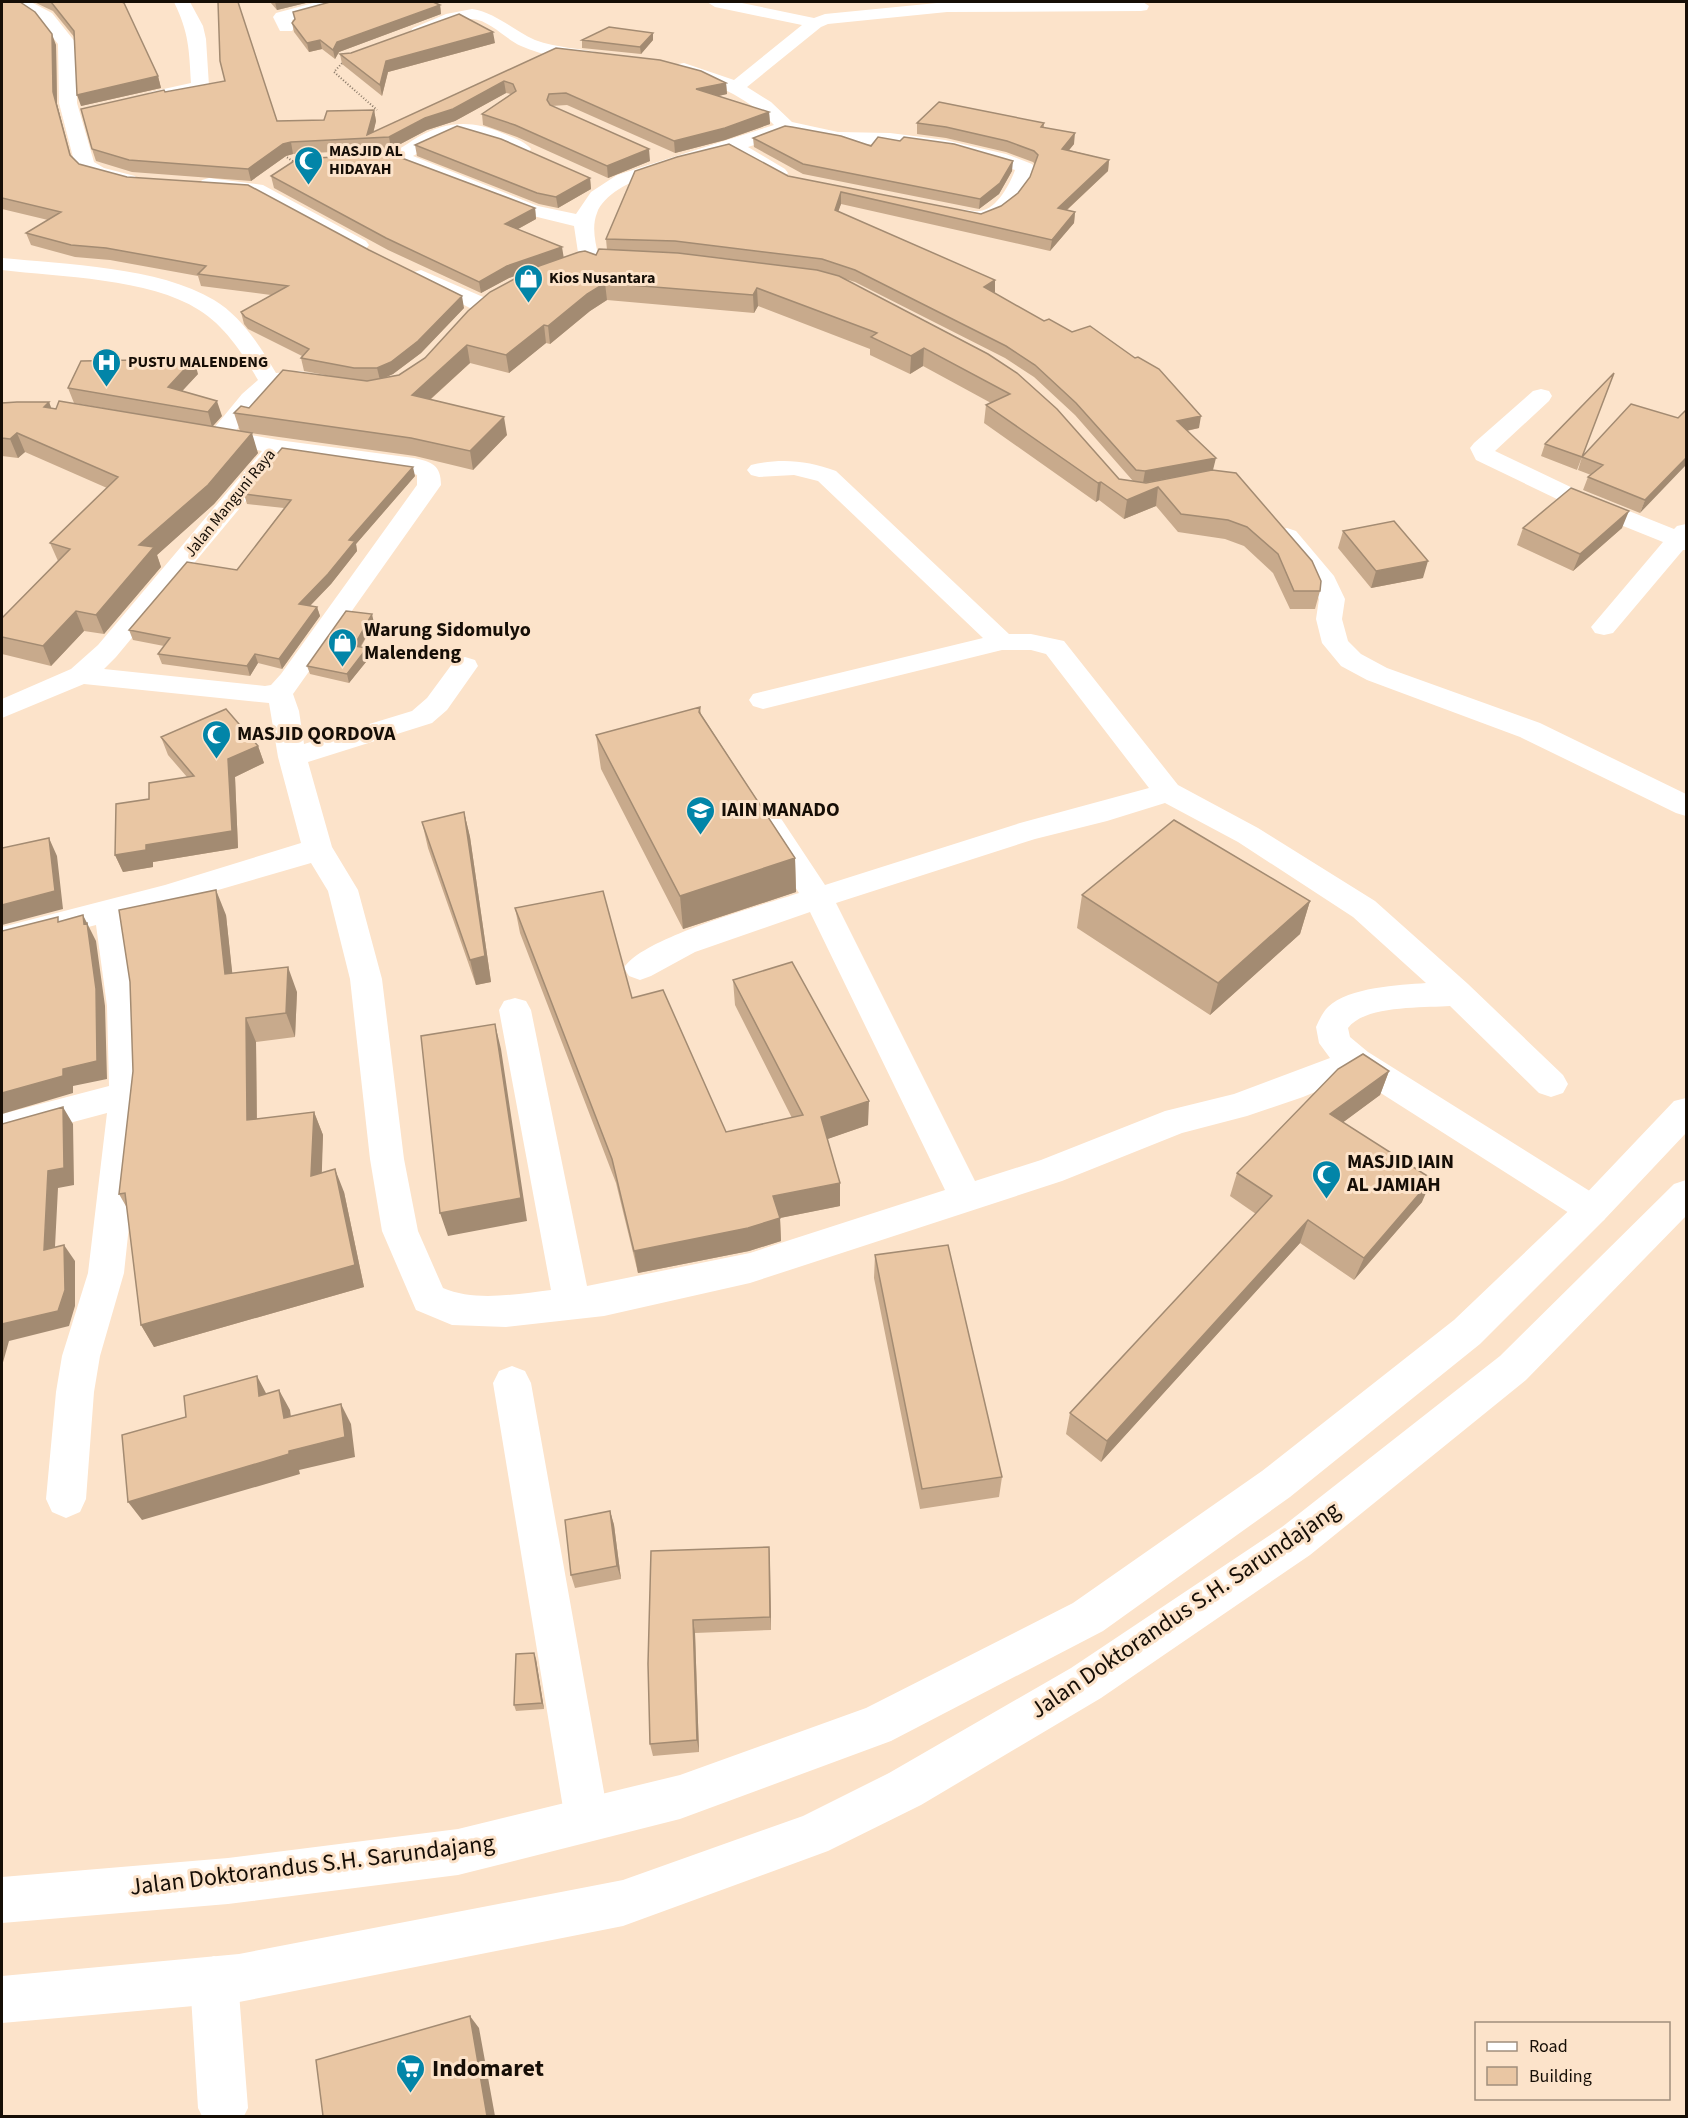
<svg xmlns="http://www.w3.org/2000/svg" width="1688" height="2118" font-family="'Source Sans 3',sans-serif">
  <rect width="100%" height="100%" fill="#fce3ca"/>
  <g fill="none" stroke-linecap="round" stroke-linejoin="round">
    <path stroke="#8a7a69" stroke-width="2" stroke-dasharray="1 2" stroke-linecap="butt" d="M344,61L334,72L377,110
      M282,154L294,162"/>
    <path fill="#fff" fill-rule="evenodd" d="M12,2H31L52,13L76,43L77,103L94,162L104,168L135,176L138,180L135,184L128,186L90,176L75,165L59,103L58,44L40,21Z
      M174,2H190L203,26L206,39L209,86L206,90L156,101L150,100L147,96L150,92L191,83C189,49 189,33 174,2Z
      M317,2H342L340,6L292,20L295,27L292,31H280L273,17L276,13Z
      M707,2H737L814,18L825,14L947,2H1143L1149,6L1147,10L1141,11L947,12L828,24L821,27L747,87L771,102L792,122L838,132L890,133L945,140L1006,154L1032,164L1035,168C1022,209 999,229 956,218L953,214L956,210C965,208 972,212 980,211C997,209 1010,184 1015,170L978,158L927,148L890,144H838L790,133L748,147L785,169L788,173L785,177H771L730,153C696,162 611,176 597,213C591,228 596,244 599,259L596,263L589,265L582,263L579,259L574,226L525,214L403,165C388,161 372,168 357,164L354,160L357,156C369,153 383,156 394,151C401,149 411,141 418,137C447,121 472,120 502,133C511,137 525,141 531,149L528,153L521,155C500,149 478,129 454,135C440,138 426,149 413,156L538,206L576,214L591,192L617,175L774,125C748,97 713,83 678,72L675,68L678,64L684,63L734,80L802,25L715,7Z
      M472,9C497,13 512,30 535,40C557,48 579,48 600,53L603,57L600,61L594,62C569,60 544,56 521,46C505,39 490,20 472,19C453,18 437,33 419,37L413,36L410,32L413,28L446,14Z
      M209,178L263,185L366,241L369,245L366,249L359,251L352,249L251,194L202,188L199,184L202,180Z
      M2,258C64,264 160,267 214,300C241,316 260,346 276,373L300,371L325,376L328,381L325,386C313,389 300,384 287,385C265,386 247,416 235,432L278,440L414,458C432,462 441,465 441,485L293,694L299,711L304,744L412,711L427,698L455,660L465,657L475,660L478,666L447,710L432,723L308,762L332,847L358,890L382,979L404,1159L418,1231L443,1288C475,1302 517,1294 551,1290L499,1010L504,1001L515,998L526,1001L531,1010L587,1286L750,1253L945,1190L810,912L695,952L651,976L640,980L629,976L624,968C641,938 763,905 799,893L755,824L760,817L770,814L780,817L825,885L1020,823L1149,788L1046,654L1031,650H1002L763,709L753,706L749,700L753,694L983,638L818,481L794,475L759,477L751,475L747,470L751,465C780,458 807,460 836,471L1009,634H1031L1064,641L1178,785L1258,828L1375,901L1468,984L1563,1075L1568,1084L1563,1093L1551,1097L1539,1093L1450,1006C1423,1008 1365,1005 1348,1028L1350,1037L1368,1052L1604,1200L1610,1210L1604,1220L1592,1225L1580,1220L1354,1076L1303,1097L1247,1116L1182,1133L1062,1181L750,1283L604,1316L506,1327L452,1325L416,1310L382,1231L370,1159L350,979L328,891L311,863L125,917L139,1006L143,1095L124,1273L100,1356L94,1392L86,1499L80,1512L66,1518L52,1512L46,1499L56,1392L62,1356L88,1273L107,1113L2,1141V1114L109,1086L107,1006L96,925L2,949V927L165,885L301,843L278,757L269,703L84,684L2,718V699L71,669L98,645L262,451L203,439L199,434L203,429L214,428L242,394L258,380C243,354 225,326 199,310C150,278 59,277 2,270ZM284,455L410,472L417,475V485L281,674L271,685L265,686L104,669L116,657ZM1165,803L1238,842L1353,917L1426,983C1399,985 1349,987 1328,1007C1323,1012 1319,1020 1316,1027L1319,1043L1330,1058L1234,1094L1165,1111L1041,1160L975,1181L836,903L1035,839L1107,821Z
      M421,270L490,300L493,305L490,310L482,311L474,310L414,280L410,276L414,272Z
      M1541,389L1549,391L1552,396L1549,401L1495,451L1579,491L1674,529L1677,526L1686,524V550H1683L1613,633L1604,635L1595,633L1591,627L1663,542L1561,501L1476,460L1470,448L1474,443L1533,391Z
      M1287,528L1296,531L1334,576L1345,599L1342,619L1348,641L1361,654L1387,668L1540,723L1686,794V816L1676,813L1520,737L1367,680L1341,666L1322,643L1316,619L1319,599L1309,578L1274,536L1278,531Z
      M512,1366L525,1371L531,1383L609,1820L603,1836L587,1842L571,1836L565,1820L493,1383L499,1371Z
      M214,1956L231,1963L238,1980L248,2108L244,2116H202L198,2108L190,1980L197,1963Z"/>
    <path fill="#fff" fill-rule="evenodd" d="M1686,1098V1133L1604,1220L1480,1344L1290,1497L1103,1631L891,1741L680,1819L458,1875L228,1904L2,1923V1877L228,1858L458,1829L680,1775L866,1708L1073,1603L1262,1471L1454,1320L1580,1200L1674,1101Z
      M1686,1180V1216L1526,1380L1310,1555L1101,1698L921,1805L828,1851L623,1926L239,2002L2,2023V1976L239,1954L623,1880L803,1816L889,1773L1071,1668L1282,1527L1500,1356L1674,1184Z"/>
  </g>
  <path fill="#c8aa8c" fill-rule="evenodd" d="M2,2L56,45L57,104L71,156L79,164L464,308L421,353L393,374L386,377L399,375L425,358L532,270L509,278L481,293L388,250L274,188L271,176L535,208L536,219L518,229L563,257L596,255L607,250L606,239L788,176L981,214L1001,206L1018,193L1030,177L1035,164L1033,162L1006,152L946,138L917,134V123H1044V127L1074,144L1069,150L1109,160L1108,171L1067,210L1075,212L1074,223L1050,251L841,204L838,211L995,292L993,293L1199,428L1187,431L1213,470L1320,591L1315,609H1290L1273,573L1244,546L1225,539L1178,532L1156,506L1124,519L1099,500L1096,502L984,423L986,405L991,403L923,366L910,374L870,355V349L758,306L754,313L607,300L590,311L550,344L546,343L509,373L470,363L430,400L507,435L473,470L415,456L244,432L258,453L214,504L157,555L161,567L104,634L84,631L51,666L2,654V618L58,561L50,543L107,488L25,452L18,458L2,456V403L49,402L51,408L240,431L234,413L341,378L304,371L301,358L302,356L248,329L244,324L241,312L271,295L201,286L198,276L110,260L75,257L31,245L26,233L48,220L2,209ZM653,252L676,253L738,260ZM839,277L855,282L1005,358L1034,377L1075,415L1133,481L1119,479L988,354ZM1187,475L1146,483H1144Z
    M34,2H122L158,76L161,88L81,106L75,38L53,11Z
    M270,2H310L277,10Z
    M440,5L441,14L339,52L335,59L322,49L309,52L294,32L292,23Z
    M582,40H653L641,54L582,48Z
    M495,43L388,72L382,96L342,64L340,54Z
    M556,48L726,83L727,94L718,96L769,112L770,124L725,140L675,153L567,105L551,106L650,161L608,178L517,137L483,125L482,114L511,94L506,93L455,121L427,130L391,149L293,154L286,156L251,181L132,172L96,161L92,149L277,121L324,120L374,110L376,121L373,133Z
    M753,138L871,146L900,141L1012,171L999,194L979,209L803,174L754,147Z
    M415,145L590,178L591,189L558,208L539,204L417,156Z
    M1614,373L1577,470L1541,456L1545,444Z
    M198,374L182,391L222,416L212,427L74,403L68,388Z
    M1678,418L1640,513L1583,490L1588,477L1591,475L1578,470L1582,457Z
    M415,476L356,544L357,551L331,584L310,606L317,607L320,616L282,669L258,663L250,676L162,664L158,654L164,646L133,640L129,630L237,570L284,508L247,504L244,494Z
    M1523,528H1622L1573,571L1517,545Z
    M1343,531L1423,578L1371,588L1338,548Z
    M374,623L361,647L367,648L370,657L349,683L310,674L307,666Z
    M700,707L701,714L795,858L796,892L683,929L601,769L596,735Z
    M161,737L258,746L264,763L235,777L238,848L153,862V867L123,872L115,855L149,799L187,777L168,755Z
    M464,812L470,837L491,982L476,985L428,848L422,822Z
    M1082,895L1310,901L1300,934L1210,1015L1077,928Z
    M515,908L632,998L726,1132L792,1118L735,1005L733,980L868,1125L827,1139L840,1206L780,1218L781,1241L749,1251L638,1273L616,1183L520,933Z
    M226,915L232,973L297,992L295,1037L256,1042L257,1119L314,1112L323,1135L321,1173L344,1192L364,1287L154,1347L141,1325L127,1208L119,1194Z
    M1389,1071L1380,1095L1343,1122L1422,1202L1354,1280L1300,1243L1101,1462L1066,1434L1070,1413L1256,1214L1230,1196L1237,1173Z
    M875,1255L1002,1477L999,1497L920,1509L874,1278Z
    M610,1511L614,1525L621,1579L575,1588L571,1575Z
    M769,1547L771,1630L695,1633L699,1752L653,1756L650,1744L648,1664Z
    M536,1659L544,1709L516,1711L514,1705Z"/>
  <path fill="#a38b72" d="M275,2H310L277,10Z
    M440,5L441,14L339,52L335,59L333,50L337,42Z
    M493,32L495,43L388,72L382,96L380,85L386,61Z
    M653,33V40L641,54L640,47Z
    M52,34L56,45L57,104L73,167L53,92Z
    M320,40L322,49L309,52L307,43Z
    M158,76L161,88L81,106L77,95Z
    M504,81L506,93L455,121L427,130L391,149L389,137L425,118Z
    M726,83L727,94L697,101L696,89Z
    M374,110L376,121L372,138L367,135Z
    M769,112L770,124L725,140L675,153L674,141Z
    M1075,133L1074,144L1061,160L1062,149Z
    M291,142L293,154L286,156L251,181L248,169L283,144Z
    M649,149L650,161L608,178L607,166Z
    M1109,160L1108,171L1057,219L1058,208Z
    M1013,161L1012,171L999,194L979,209L980,199Z
    M590,178L591,189L558,208L556,197Z
    M841,192V204L835,221V210Z
    M535,208L536,219L507,235L505,224Z
    M1075,212L1074,223L1050,251L1052,240Z
    M562,247L564,259L509,278L481,293L479,282L507,266Z
    M995,280V292L983,299L984,287Z
    M605,283L607,300L590,311L550,344L548,326L587,294Z
    M757,288L758,306L754,313L753,295Z
    M462,296L464,308L421,353L393,374L380,380L377,368Z
    M544,325L546,343L509,373L506,355Z
    M467,345L470,363L415,413L412,395Z
    M924,348L923,366L910,374L911,356Z
    M194,359L198,374L172,402L168,387Z
    M217,401L222,416L212,427L208,412Z
    M49,402L56,421L44,407Z
    M1201,416L1199,428L1175,433L1177,421Z
    M504,417L507,435L473,470L470,451Z
    M17,433L25,452L18,458L10,439Z
    M252,433L258,453L214,504L157,555L161,567L104,634L96,615L139,545Z
    M1216,458L1213,470L1143,483L1145,471Z
    M1686,458V465L1640,513L1645,500Z
    M413,467L415,476L356,544L357,551L331,584L302,614L299,604L349,540Z
    M1101,482L1099,500L1096,502L1098,483Z
    M1158,487L1156,506L1124,519L1127,500Z
    M1629,511L1622,528L1573,571L1580,554Z
    M1428,561L1423,578L1371,588L1376,571Z
    M317,607L320,616L282,669L279,659Z
    M76,611L84,631L51,666L43,646Z
    M372,614L374,623L356,654L354,646Z
    M367,648L370,657L349,683L347,674Z
    M255,654L258,663L250,676L247,666Z
    M258,746L264,763L235,777L238,848L153,862V867L123,872L115,855L146,845L228,759Z
    M464,812L470,837L491,982L476,985L470,960Z
    M49,838L57,856L63,909L2,925V905Z
    M795,858L796,892L683,929L680,896Z
    M216,890L226,915L235,998L225,974Z
    M1310,901L1300,934L1210,1015L1218,983Z
    M83,915L96,941L105,1006L107,1079L73,1086V1093L2,1114V1093L63,1069L84,924Z
    M288,967L297,992L295,1037L286,1013Z
    M246,1018L256,1042L257,1143L247,1120Z
    M495,1024L501,1049L527,1221L448,1236L440,1213Z
    M1389,1071L1380,1095L1322,1138L1330,1114Z
    M869,1101L868,1125L822,1141L821,1117Z
    M63,1107L73,1124L74,1185L58,1188L54,1266L44,1250L48,1171Z
    M314,1112L323,1135L321,1199L311,1176Z
    M335,1169L344,1192L364,1287L154,1347L141,1325Z
    M1432,1179L1422,1202L1354,1280L1364,1258Z
    M840,1183V1206L780,1218L781,1241L749,1251L638,1273L634,1251L773,1196Z
    M1308,1220L1300,1243L1101,1462L1107,1441Z
    M64,1245L75,1261V1306L69,1326L9,1341L2,1366V1324Z
    M257,1376L268,1397L259,1396Z
    M279,1390L290,1410L294,1438L284,1418Z
    M341,1404L351,1424L355,1457L299,1470L300,1474L142,1520L128,1502Z
    M610,1511L614,1525L621,1579L617,1566Z
    M769,1547L770,1560L771,1630L770,1617Z
    M693,1620L695,1633L699,1752L697,1740Z
    M534,1653L536,1659L544,1709L542,1703Z
    M470,2016L479,2028L495,2116H487Z"/>
  <path fill="#e9c6a3" stroke="#a38b72" stroke-width="1.5" d="M2,2H20L35,12L52,34L53,92L70,155L79,164L127,177L248,185L369,250L462,296L418,341L391,362L377,368H354L301,358L309,349L245,317L241,312L288,286L198,274L206,266L106,248L71,245L26,233L61,212L2,198Z
    M51,2H122L124,3L158,76L77,95L74,31Z
    M218,2H238L277,121L324,120L327,111L374,110L367,135L556,48L660,60L701,71L726,83L696,89L769,112L725,128L674,141L566,93L549,94L547,100L550,105L649,149L607,166L515,125L482,114L516,91L513,84L504,81L453,109L425,118L389,137L291,142L283,144L248,169L129,160L92,149L81,109L164,90L165,92L225,81L220,61Z
    M330,2H433L440,5L337,42L333,50L320,40L307,43L292,23L295,19L293,12Z
    M459,14L493,32L386,61L380,85L340,54L351,53Z
    M609,27L653,33L640,47L582,40Z
    M939,102L1044,123L1041,127L1075,133L1062,149L1109,160L1058,208L1075,212L1052,240L841,192L835,210L995,280L984,287L1044,321L1049,319L1072,332L1090,326L1135,358L1138,357L1159,369L1201,416L1177,421L1216,458L1145,471L1136,470L1076,403L1035,365L1006,346L855,270L822,259L675,241L606,239L635,171L677,157L729,144L788,176L981,214L1001,206L1018,193L1030,177L1038,155L1034,151L1007,141L946,127L917,123Z
    M457,126L501,139L590,178L556,197L537,193L415,145Z
    M785,126L792,127L841,136L871,146L878,137L900,141L904,137L954,144L1013,161L1000,183L980,199L803,164L753,138Z
    M391,154L535,208L505,224L562,247L507,266L479,282L386,238L271,176L297,159Z
    M599,249L678,253L817,270L839,276L988,354L1017,373L1057,409L1119,479L1146,483L1212,470L1236,473L1312,561L1321,581L1320,591H1294L1278,554L1247,527L1228,520L1181,514L1158,487L1127,500L1101,482L1098,483L986,405L1010,394L924,348L911,356L871,337L877,333L757,288L753,295L605,283L587,294L548,326L544,325L506,355L467,345L412,395L504,417L470,451L411,438L234,413L241,406L249,408L283,370L367,381L399,375L425,358L468,311L490,292L539,266L579,252L585,251L596,255Z
    M194,359L168,387L217,401L208,412L68,388L81,361Z
    M1614,373L1582,457L1545,444Z
    M59,401L252,433L208,485L139,545L154,547L96,615L76,611L43,646L2,637V618L70,549L50,543L118,477L17,433L10,439L2,438V403L17,402H49L44,407L56,409Z
    M1631,404L1678,418L1686,410V458L1645,500L1588,477L1603,465L1582,457Z
    M282,448L413,467L349,540L355,541L328,574L299,604L317,607L279,659L255,654L247,666L158,654L170,638L129,630L187,562L237,570L291,500L244,494Z
    M1571,488L1629,511L1580,554L1523,528Z
    M1394,521L1428,561L1376,571L1343,531Z
    M346,611L372,614L354,646L367,648L347,674L307,666Z
    M700,707L699,712L795,858L680,896L596,735Z
    M226,709L258,746L228,759L232,831L146,845V850L115,855L116,804L149,799V783L194,776L161,737Z
    M464,812L485,956L470,960L422,822Z
    M1174,820L1310,901L1218,983L1082,895Z
    M49,838L55,891L2,905V848Z
    M216,890L225,974L288,967L286,1013L246,1018L247,1120L314,1112L311,1176L335,1169L355,1265L141,1325L125,1193L119,1194L133,1071L130,982L119,910Z
    M603,891L632,998L663,990L726,1132L803,1115L733,980L792,962L869,1101L821,1117L840,1183L773,1196L780,1218L748,1228L634,1251L612,1159L515,908Z
    M83,915L84,924L87,923L96,989L97,1061L63,1069V1076L2,1093V931L58,917V922Z
    M495,1024L521,1198L440,1213L421,1036Z
    M1363,1054L1389,1071L1330,1114L1432,1179L1364,1258L1308,1220L1107,1441L1070,1413L1272,1196L1237,1173L1338,1069Z
    M63,1107L64,1168L48,1171L44,1250L64,1245L65,1290L58,1311L2,1324V1124Z
    M948,1245L1002,1477L922,1489L875,1255Z
    M257,1376L259,1396L279,1390L284,1418L341,1404L345,1437L289,1451V1454L128,1502L122,1435L186,1417L184,1396Z
    M610,1511L617,1566L571,1575L565,1520Z
    M769,1547L770,1617L693,1620L697,1740L650,1744L648,1664L651,1551Z
    M534,1653L542,1703L514,1705L516,1654Z
    M470,2016L487,2116H323L316,2060Z"/>
  <defs>
    <symbol id="mosque-pin" viewBox="-11 -11 22 30"><path d="M0 17L-7.5 6A9.5 9.5 0 1 1 7.5 6Z" fill="#0285a8" stroke="#fce3ca"/><path d="M3.5-4.9A6 6 0 1 0 3.5 4.9A5 5 0 1 1 3.5-4.9Z" fill="#fff"/></symbol>
    <symbol id="shop-pin" viewBox="-11 -11 22 30"><path d="M0 17L-7.5 6A9.5 9.5 0 1 1 7.5 6Z" fill="#0285a8" stroke="#fce3ca"/><path d="M-5-2.5h2.3a2.7 3.5 0 0 1 5.4 0H5L5.5 6h-11ZM-1.5-2.5h3a1.5 2.3 0 0 0-3 0Z" fill="#fff"/></symbol>
    <symbol id="hospital-pin" viewBox="-11 -11 22 30"><path d="M0 17L-7.5 6A9.5 9.5 0 1 1 7.5 6Z" fill="#0285a8" stroke="#fce3ca"/><path d="M-5-5h3v3.5h4V-5h3V5h-3V1.5h-4V5h-3Z" fill="#fff"/></symbol>
    <symbol id="university-pin" viewBox="-11 -11 22 30"><path d="M0 17L-7.5 6A9.5 9.5 0 1 1 7.5 6Z" fill="#0285a8" stroke="#fce3ca"/><path d="M0-5L7-2L0 1L-7-2ZM-4 1L0 2.5L4 1V4Q0 6-4 4Z" fill="#fff"/></symbol>
    <symbol id="supermarket-pin" viewBox="-11 -11 22 30"><path d="M0 17L-7.5 6A9.5 9.5 0 1 1 7.5 6Z" fill="#0285a8" stroke="#fce3ca"/><path d="M-6-5.5h2.5l.6 2H6L4.5 2H-2.5L-4.4-4H-6ZM-1.5 3.2a1.3 1.3 0 1 0 .1 0ZM3 3.2a1.3 1.3 0 1 0 .1 0Z" fill="#fff"/></symbol>
  </defs>
  <g fill-rule="evenodd">
    <use href="#mosque-pin" x="292" y="144" width="33" height="45"/>
    <use href="#shop-pin" x="512" y="262" width="33" height="45"/>
    <use href="#hospital-pin" x="90" y="346" width="33" height="45"/>
    <use href="#shop-pin" x="326" y="626" width="33" height="45"/>
    <use href="#mosque-pin" x="200" y="718" width="33" height="45"/>
    <use href="#university-pin" x="684" y="794" width="33" height="45"/>
    <use href="#mosque-pin" x="1310" y="1158" width="33" height="45"/>
    <use href="#supermarket-pin" x="394" y="2052" width="33" height="45"/>
  </g>
  <g text-anchor="middle" dominant-baseline="central" stroke-width="6" stroke-linejoin="round" paint-order="stroke">
    <g font-size="16" font-weight="bold" fill="#160e06" stroke="#fce3ca" text-anchor="start">
      <text x="329" y="151">MASJID AL<tspan x="329" dy="18">HIDAYAH</tspan></text>
      <text x="549" y="278">Kios Nusantara</text>
      <text x="128" y="362">PUSTU MALENDENG</text>
    </g>
    <g font-size="16" fill="#160e06" stroke="#fce3ca">
      <text transform="translate(230 503) rotate(-51)">Jalan Manguni Raya</text>
    </g>
    <g font-size="20" font-weight="bold" fill="#160e06" stroke="#fce3ca" text-anchor="start">
      <text x="364" y="630">Warung Sidomulyo<tspan x="364" dy="23">Malendeng</tspan></text>
      <text x="237" y="734">MASJID QORDOVA</text>
      <text x="721" y="810">IAIN MANADO</text>
      <text x="1347" y="1162">MASJID IAIN<tspan x="1347" dy="23">AL JAMIAH</tspan></text>
    </g>
    <g font-size="24" fill="#160e06" stroke="#fce3ca">
      <text transform="translate(1185 1610) rotate(-34)">Jalan Doktorandus S.H. Sarundajang</text>
      <text transform="translate(312 1865) rotate(-7)">Jalan Doktorandus S.H. Sarundajang</text>
    </g>
    <g font-size="24" font-weight="bold" fill="#160e06" stroke="#fce3ca" text-anchor="start">
      <text x="432" y="2068">Indomaret</text>
    </g>
  </g>
  <rect width="1688" height="2118" fill="none" stroke="#160e06" stroke-width="6"/>
  <rect x="1475" y="2022" width="195" height="78" fill="#fce3ca" stroke="#a08e7c" stroke-width="1.5"/>
  <rect x="1487" y="2042" width="30" height="9" fill="#ffffff" stroke="#a08e7c" stroke-width="1.5"/>
  <text x="1529" y="2052" font-size="18" fill="#160e06">Road</text>
  <rect x="1487" y="2067" width="30" height="18" fill="#e9c6a3" stroke="#a08e7c" stroke-width="1.5"/>
  <text x="1529" y="2082" font-size="18" fill="#160e06">Building</text>
</svg>
